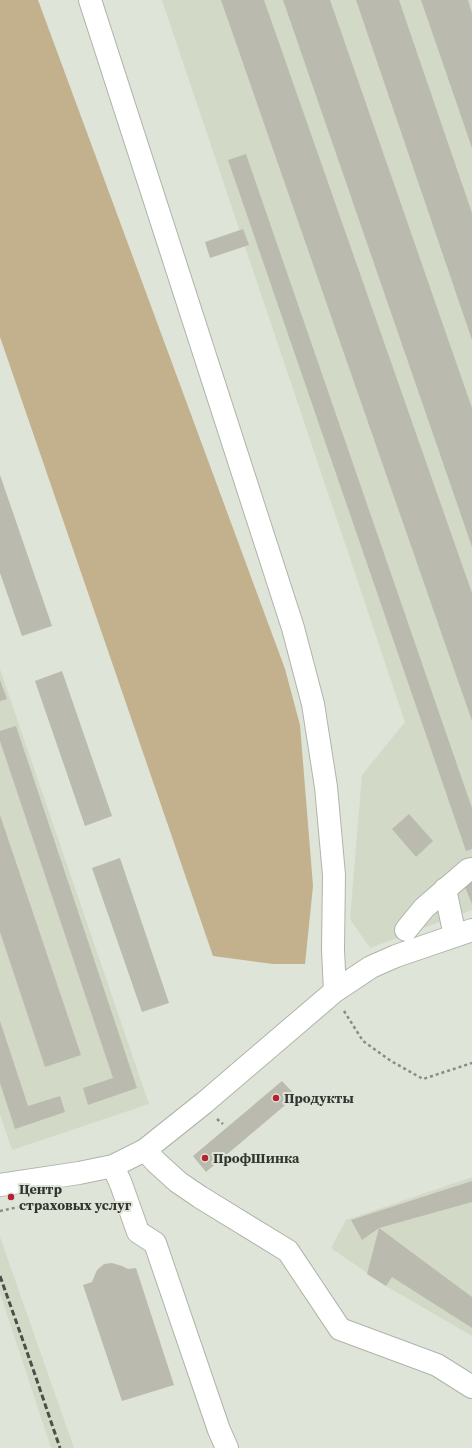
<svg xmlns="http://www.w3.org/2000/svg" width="472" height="1448" font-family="'Source Serif 4',serif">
  <rect width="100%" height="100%" fill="#dee4d8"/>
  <path fill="#d2dac7" d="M162,0H472V910L370,948L350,919L362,775L405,722Z
    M0,669L149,1104L12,1150L0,1114Z
    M472,1177V1336L386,1286L331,1248L346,1220Z
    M0,1237L74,1448H51L0,1293Z"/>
  <path fill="#c3b08c" d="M0,0H38L285,669L300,725L313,886L305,964H273L213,956L0,337Z"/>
  <path fill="#babaae" d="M221,0H264L472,593V721Z
    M283,0H330L472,408V547Z
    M356,0H399L472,213V340Z
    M421,0H468L472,13V148Z
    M246,154L472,808V849L466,851L228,160Z
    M243,229L249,245L210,258L205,242Z
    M0,475L52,626L22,636L0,573Z
    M62,671L112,816L85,826L35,681Z
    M0,680L7,699L0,701Z
    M16,726L137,1088L88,1105L83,1088L113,1078L0,741V731Z
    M409,814L433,841L416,857L392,829Z
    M0,815L81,1055L45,1067L0,932Z
    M120,858L169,1003L142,1012L92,868Z
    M472,878V904L463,882Z
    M0,1021L28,1106L60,1096L65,1112L15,1129L0,1083Z
    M282,1081L296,1096L206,1172L193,1156Z
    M472,1181V1202L379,1228L362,1240L351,1220Z
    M379,1228L472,1297V1328L392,1277L386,1286L367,1274Z
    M112,1263L122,1266L128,1269L136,1268L174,1385L122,1401L83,1285L92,1282L97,1270L104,1264Z"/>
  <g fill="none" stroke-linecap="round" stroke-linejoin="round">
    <defs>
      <path id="minor" d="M90,0L293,628L313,704L326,787L334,875L333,950L335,991
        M445,889L455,936
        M406,930L424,908L468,870L472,869
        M145,1150L156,1162L178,1182L200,1197L288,1251L340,1329L437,1365L472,1387
        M113,1166L121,1184L138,1232L155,1243L219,1430L227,1448
        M0,1185L79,1173L113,1166L145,1150L204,1103L335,991L371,967L396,956L472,930"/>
    </defs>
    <use href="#minor" stroke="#afb4a9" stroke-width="24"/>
    <path stroke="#888c84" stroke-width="2.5" stroke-dasharray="3 3" stroke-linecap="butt" d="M344,1011L363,1041L391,1061L423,1079L472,1063
      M217,1119L223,1124
      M0,1211L33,1204"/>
    <use href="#minor" stroke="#fff" stroke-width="22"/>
    <path stroke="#4c4e48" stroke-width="3" stroke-dasharray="6 3" stroke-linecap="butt" d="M0,1276L33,1369L60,1448"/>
  </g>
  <g fill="#b42132" stroke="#dee4d8" stroke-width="1.5">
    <circle cx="276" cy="1098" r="4"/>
    <circle cx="205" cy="1158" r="4"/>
    <circle cx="11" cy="1197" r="4"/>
  </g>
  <g text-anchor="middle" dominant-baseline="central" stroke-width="4" stroke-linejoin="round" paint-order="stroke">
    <g font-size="14" font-weight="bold" fill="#32342f" stroke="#dee4d8" text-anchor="start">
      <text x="284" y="1098">Продукты</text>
      <text x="213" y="1158">ПрофШинка</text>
      <text x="19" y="1189">Центр<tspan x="19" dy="16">страховых услуг</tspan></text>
    </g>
  </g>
</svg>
